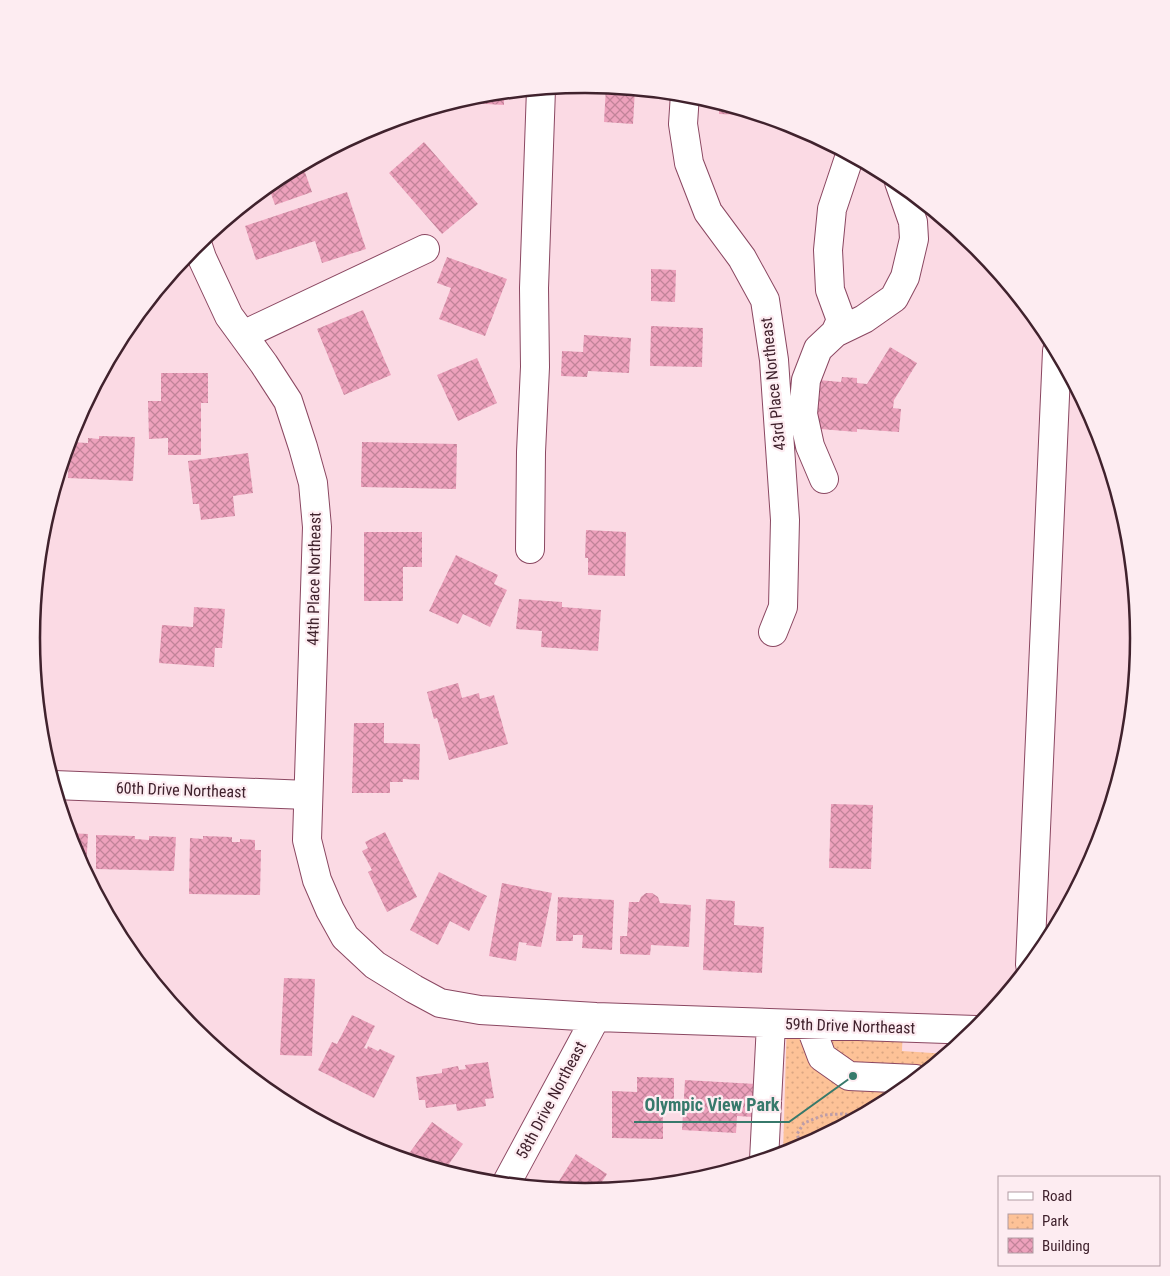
<svg xmlns="http://www.w3.org/2000/svg" width="1170" height="1276" font-family="'Roboto Condensed',sans-serif">
  <defs>
    <pattern id="park-dots" width="8" height="8" patternUnits="userSpaceOnUse" patternTransform="scale(1.25)"><rect width="8" height="8" fill="#fdc297"/><path d="M2 2h.1M6 6h.1" fill="none" stroke="#daa682" stroke-width="1.8" stroke-linecap="round"/></pattern>
    <pattern id="building-cross-hatch" width="8" height="8" patternUnits="userSpaceOnUse" patternTransform="scale(1.25)"><rect width="8" height="8" fill="#eda1bc"/><path d="M0 0l8 8M0 8l8-8" fill="none" stroke="#c18399"/></pattern>
  </defs>
  <rect width="100%" height="100%" fill="#fbdae4"/>
  <path fill="url(#park-dots)" d="M787,1019L903,1022L902,1051L947,1054L892,1099L797,1150L783,1154Z"/>
  <path fill="url(#building-cross-hatch)" d="M606,86L635,89L633,124L604,122Z
    M504,92V105L468,103V98L477,95Z
    M716,102L747,111L746,115L719,114V106H716Z
    M424,142L478,204L442,234L389,173Z
    M302,164L312,192L275,205L268,185L278,177Z
    M347,192L366,249L322,263L315,241L256,260L245,226Z
    M447,257L507,279L485,336L439,319L451,288L437,283Z
    M651,269L676,270L675,302L651,301Z
    M363,310L391,375L344,395L317,329Z
    M651,326L703,328L702,367L650,366Z
    M584,335L631,338L629,373L588,371L587,377L561,376L562,351L583,352Z
    M890,347L917,363L894,400L893,408L901,409L899,432L857,429V432L820,429V427H815L819,380L841,382L842,377L857,378V383L867,384Z
    M477,358L497,403L458,421L437,375Z
    M161,373H208V403H201V455H168V438L149,439L148,401H161Z
    M99,436L135,437L133,481L68,478L69,442L88,443V438L99,439Z
    M362,442L457,444L456,489L361,487Z
    M248,453L253,493L233,496L235,516L201,520L199,504H193L188,461Z
    M586,530L626,532L625,576L588,575V558H585Z
    M364,532H422V567H403V601H364Z
    M456,555L498,575L494,584L507,590L490,627L463,614L458,624L429,611Z
    M519,599L562,602V607L601,610L598,651L541,647L542,631L516,629Z
    M194,607L225,609L222,648H215L214,667L159,663L162,625L193,627Z
    M458,683L462,698L479,693L480,699L494,695L508,744L449,760L437,718L434,719L427,692Z
    M354,723H384V743L420,744L419,780L403,779V782H390V793H352Z
    M831,804L873,805L871,869L829,868Z
    M385,832L417,897L387,912L368,872L372,870L362,851L368,848L365,842Z
    M68,833L88,834L86,870L84,869L73,850Z
    M96,835L135,836V839L149,840V836L176,837L174,871L96,869Z
    M203,836L232,837V842H240V839L255,840V850H261L260,895L189,894L190,838L203,839Z
    M439,872L487,896L469,931L450,921L438,945L410,930Z
    M502,883L552,893L541,947L526,945L527,943L519,942L516,961L489,956Z
    M646,893H652L658,897L660,903L691,905L689,947L651,945L650,955L620,954V936H627L629,902H639L641,897Z
    M558,897L614,900L612,950L582,948L583,935H573V941H556Z
    M706,899L735,901L734,925L764,927L762,973L703,970Z
    M284,978L315,979L312,1056L280,1055Z
    M352,1015L375,1026L364,1048L367,1049L368,1046L378,1051L380,1049L395,1056L374,1098L318,1070L332,1042L337,1044Z
    M488,1062L494,1098L485,1099L486,1106L457,1111L456,1104L426,1108L425,1100H419L416,1077L442,1073V1069L458,1066L459,1070L466,1069L465,1065Z
    M637,1077L674,1078V1108L663,1107V1139L612,1138V1091L637,1092Z
    M685,1080L756,1084L754,1117L737,1116L736,1133L682,1130Z
    M432,1122L463,1144L444,1171L405,1159Z
    M576,1154L607,1174L596,1191L585,1192L554,1189Z"/>
  <g fill="none" stroke-linecap="round" stroke-linejoin="round">
    <defs>
      <path id="minor" d="M685,94L683,124L689,163L708,212L742,258L765,300L774,360L785,520L783,607L773,632
        M197,243L202,258L229,316L264,364L288,401L303,447L313,483L317,527L307,840L317,880L330,910L345,937L375,965L414,989L440,1003L480,1010L596,1017L976,1030
        M835,333L864,319L894,298L905,277L914,239L913,222L899,182
        M243,335L425,249
        M824,479L810,446L803,414L806,380L818,349L835,333L841,320L830,290L828,250L832,209L850,155
        M530,549L531,452L535,367L534,288L541,89
        M54,785L308,795
        M1030,965L1057,351
        M810,1025L822,1057L849,1076L916,1079
        M764,1160L771,1024
        M506,1184L596,1017"/>
    </defs>
    <use href="#minor" stroke="#8a4761" stroke-width="30"/>
    <path stroke="#bd9da8" stroke-width="3" stroke-dasharray="2.5 2.5" stroke-linecap="butt" d="M805,1145L800,1142L797,1134L804,1123L824,1115L841,1114L862,1115"/>
    <use href="#minor" stroke="#fff" stroke-width="28"/>
  </g>
  <g text-anchor="middle" dominant-baseline="central" stroke-width="4.5" stroke-linejoin="round" paint-order="stroke">
    <g font-size="16" fill="#40222d" stroke="#fdecf1">
      <text transform="translate(773 384) rotate(-96)">43rd Place Northeast</text>
      <text transform="translate(314 579) rotate(-89)">44th Place Northeast</text>
      <text transform="translate(181 790) rotate(2)">60th Drive Northeast</text>
      <text transform="translate(850 1026) rotate(2)">59th Drive Northeast</text>
      <text transform="translate(551 1100) rotate(-62)">58th Drive Northeast</text>
    </g>
  </g>
  <path d="M0 0H1170V1276H0ZM40 638a545 545 0 1 1 1090 0a545 545 0 1 1-1090 0Z" fill="#fdecf1" fill-rule="evenodd"/>
  <path fill="none" stroke="#40222d" stroke-width="2.5" d="M40 638a545 545 0 1 1 1090 0a545 545 0 1 1-1090 0Z"/>
  <path fill="none" stroke="#37796b" stroke-width="2" d="M853 1076L789 1122H634"/>
  <circle fill="#37796b" stroke="#fdecf1" stroke-width="2" cx="853" cy="1076" r="5"/>
  <g font-size="18" text-anchor="middle" font-weight="bold" fill="#37796b" stroke="#fdecf1" stroke-width="4.5" stroke-linejoin="round" paint-order="stroke">
    <text x="712" y="1111">Olympic View Park</text>
  </g>
  <rect x="998" y="1176" width="162" height="90" fill="#fdecf1" stroke="#b19ba3"/>
  <rect x="1008" y="1192" width="25" height="8" fill="#ffffff" stroke="#b19ba3"/>
  <text x="1042" y="1201" font-size="15" fill="#40222d">Road</text>
  <rect x="1008" y="1214" width="25" height="15" fill="url(#park-dots)" stroke="#b19ba3"/>
  <text x="1042" y="1226" font-size="15" fill="#40222d">Park</text>
  <rect x="1008" y="1238" width="25" height="15" fill="url(#building-cross-hatch)" stroke="#b19ba3"/>
  <text x="1042" y="1251" font-size="15" fill="#40222d">Building</text>
</svg>
